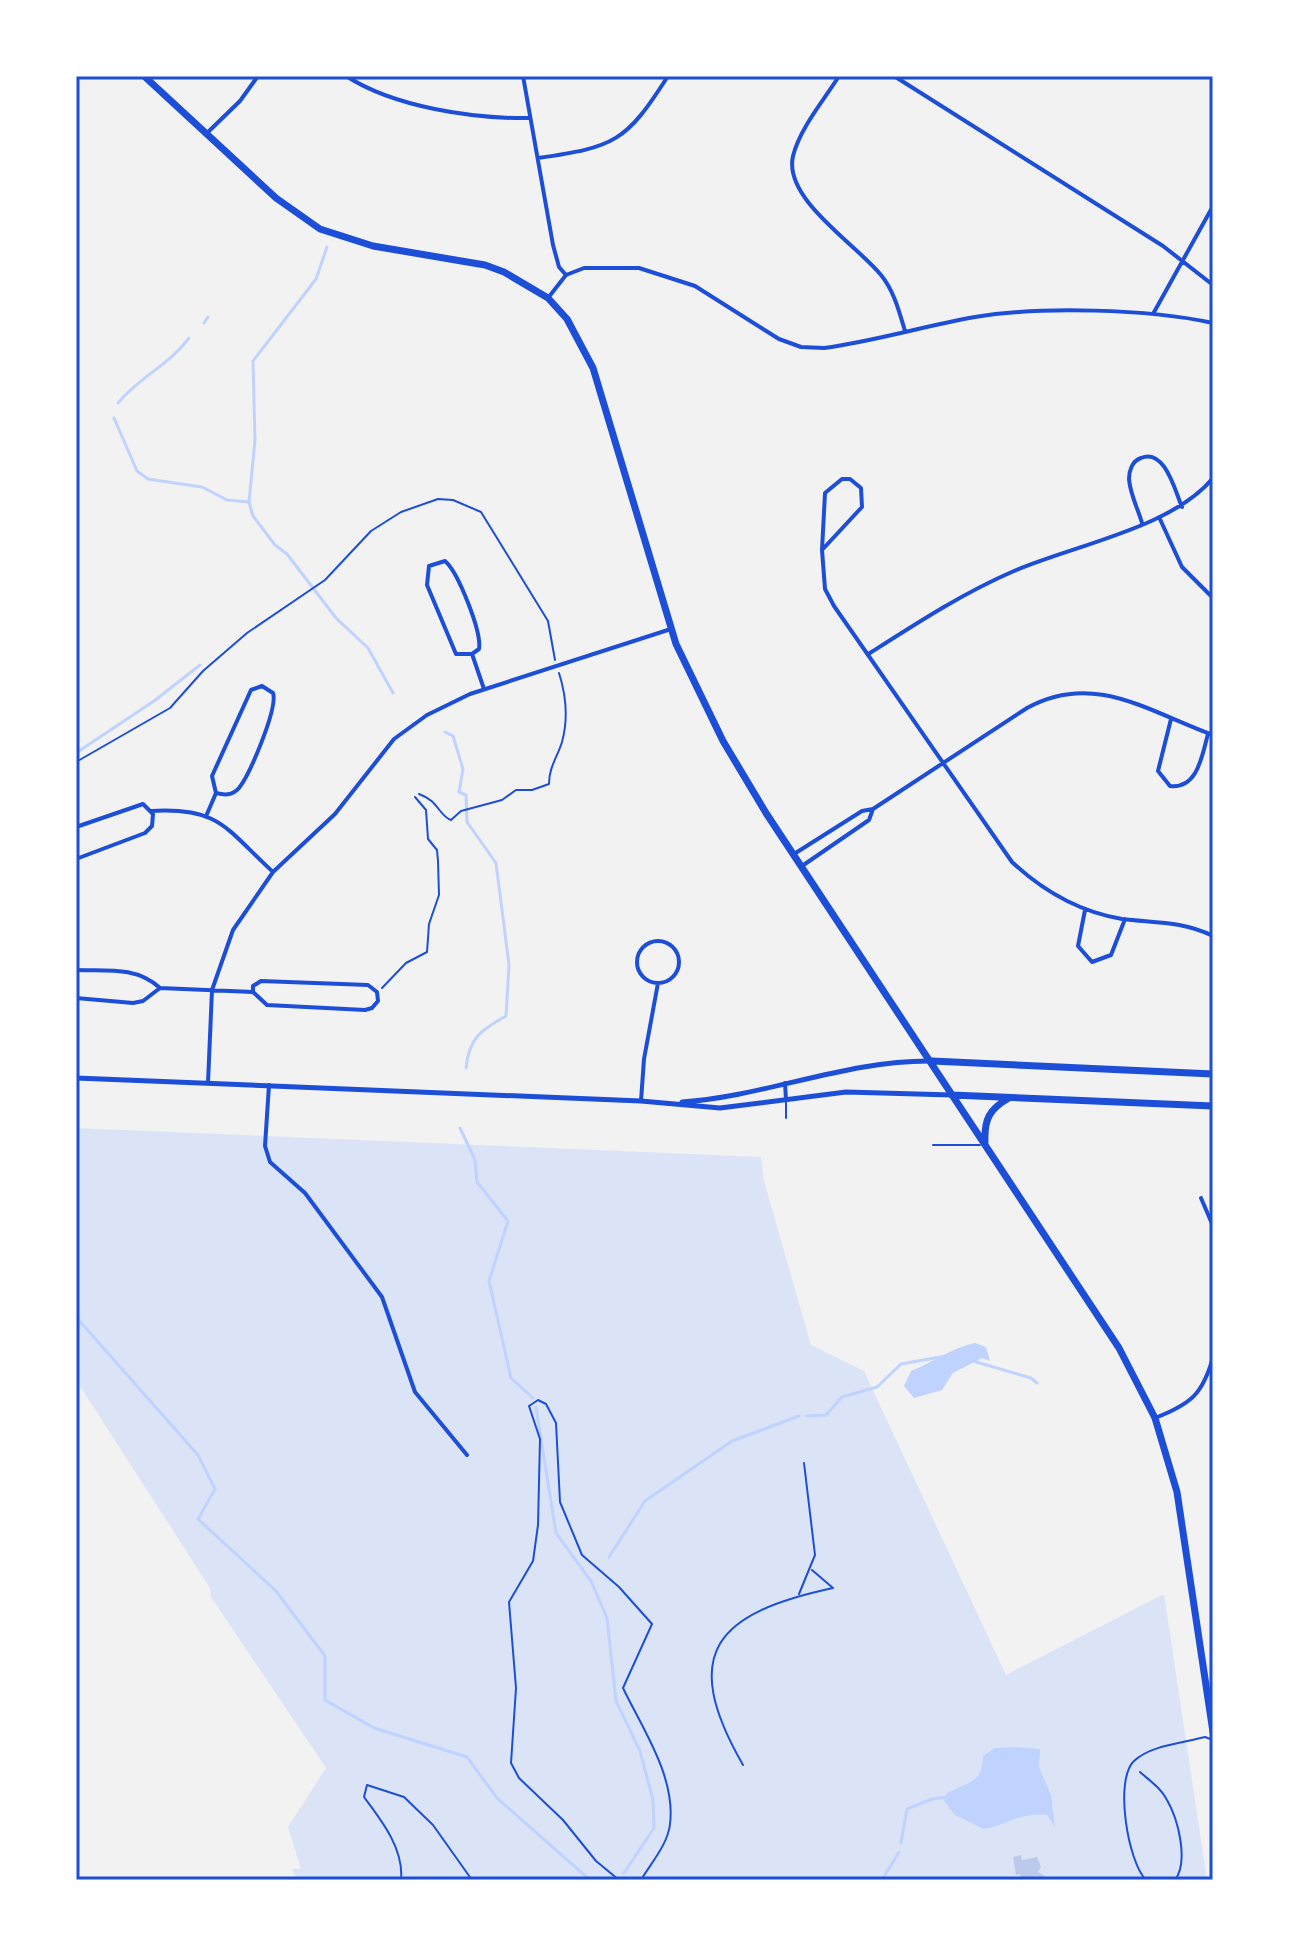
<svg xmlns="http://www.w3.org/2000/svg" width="1289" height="1956" font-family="Commissioner,sans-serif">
  <rect width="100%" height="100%" fill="#f2f2f2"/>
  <path fill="#dbe4f7" d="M76,1128L761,1157L764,1181L811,1345L864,1371L1006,1675L1164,1594L1207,1880H297L292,1869H301L288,1827L326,1768L211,1597L210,1588L76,1380Z"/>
  <path fill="#bfd3fe" d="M975,1343L986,1347L990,1361L982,1358L953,1373L942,1390L914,1398L904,1386L911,1371C934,1362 951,1348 975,1343Z
    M1016,1747L1040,1749L1039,1767L1051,1795L1055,1827L1047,1815C1020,1812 1009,1824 984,1829L955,1815L944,1801L946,1794C967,1782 983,1784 983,1756L995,1748Z"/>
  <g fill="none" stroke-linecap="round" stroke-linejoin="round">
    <path stroke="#bfd3fe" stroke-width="3" d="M327,247L316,279L253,361L255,440L249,502L253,516L275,545L287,554L336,618L368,648L393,693
      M204,323L208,317
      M118,403C138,378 169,365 189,338
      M114,418L137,471L148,479L202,487L227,500L249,502
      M445,732L453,736L463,769L459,792L466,795L467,822L496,863L509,965L506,1016C481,1030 469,1038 466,1068
      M76,753L154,701L200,665
      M460,1128L475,1160L477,1182L508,1221L489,1281L511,1378L533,1398
      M76,1317L198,1455L215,1489L198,1519L276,1591L325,1656V1700L374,1728L467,1757L497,1798L590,1880
      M973,1361L1031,1378L1037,1383
      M536,1407L556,1533L591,1581L607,1618L616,1701L640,1751L653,1800L654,1828L624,1873
      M807,1416L826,1415L842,1397L877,1387L901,1364L946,1356
      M609,1557L645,1501L732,1441L799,1416
      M901,1843L907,1809L932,1799L948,1797
      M882,1880L899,1852"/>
  </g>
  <path fill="#bdc9ec" d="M1021,1855L1022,1860L1037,1857L1041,1867L1038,1872L1052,1880H1021L1020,1874L1016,1875L1013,1857Z"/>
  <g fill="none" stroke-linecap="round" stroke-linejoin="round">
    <path stroke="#1d4ed8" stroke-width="2" d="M76,762L170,708L203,671L247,633L325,580L371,531L401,512L438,499L453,500L481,512L548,621L555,660
      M419,794C439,801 439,816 451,820L461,811L502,800L516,790H532L549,784C549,767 557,758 562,742C568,720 566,695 559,673
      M382,988L406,963L427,952L429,924L439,895L438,861L437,850L428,839L426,810L415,797
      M401,1880C404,1849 382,1821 364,1797L367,1785L404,1797L433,1825L472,1880
      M619,1880L596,1861L563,1820L519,1778L511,1763L516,1688L509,1602L533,1561L538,1525L540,1439L529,1406L538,1400L546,1404L556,1423L560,1502L582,1555L619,1587L652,1624L623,1688C642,1728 676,1777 670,1824C668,1844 651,1863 641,1880"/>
    <path stroke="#1d4ed8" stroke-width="2" d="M786,1118V1100
      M933,1145H980
      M799,1594L815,1555L804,1463
      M743,1765C678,1652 717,1613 833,1588L812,1570
      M1140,1772C1150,1781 1161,1788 1167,1800C1178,1819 1189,1861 1175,1880
      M1146,1880C1128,1862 1114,1780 1134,1761C1151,1745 1183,1743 1205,1737L1213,1740"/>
    <path stroke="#1d4ed8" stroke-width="4" d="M346,76C394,107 473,119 530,118
      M523,76L553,245L559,267L566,275
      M839,76C824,100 800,128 793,156C783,199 856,244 881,275C894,291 899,311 905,331
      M894,76L1163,246L1213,285
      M206,134L240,101L258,76
      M538,158C615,147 626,142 668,76
      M548,298L566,275L584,268H639L695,286L779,339L801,347L824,348C875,341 924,326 975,317C1040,306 1149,309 1213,323
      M1153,314L1213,206
      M842,479H850L861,488L862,507L822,550L825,493Z
      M1159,517L1182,567L1213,598
      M1142,523C1138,509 1130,494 1129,479C1129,471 1132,461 1141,458C1165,448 1175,491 1182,507
      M822,550L825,589L834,606L1012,862C1043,891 1080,912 1122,919C1155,923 1182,921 1213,936
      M445,561C458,572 482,632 479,649L472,654H456L427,585L429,566Z
      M870,653C917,623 963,593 1014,571C1074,545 1172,528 1213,478
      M472,654L484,689
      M262,686L273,693C278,708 250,774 239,788C232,796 224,795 216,793L212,776L251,690Z
      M1171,719L1158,771L1170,786C1198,789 1202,755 1208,734
      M151,811C220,807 226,829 273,872
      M207,814L216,793
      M76,827L143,804L153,814L152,826L145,833L76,859
      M794,854L862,811L873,809L1027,708C1094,671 1149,712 1213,735
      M802,866L869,820L873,809
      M1085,910L1078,946L1092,962L1111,955L1125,919
      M637 962a21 21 0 1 1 42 0a21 21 0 1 1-42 0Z
      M76,970C106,971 136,966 160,988L143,1001L133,1003L76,998
      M261,981L368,985L377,992L378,1001L372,1008L365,1010L267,1005L253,992V986Z
      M160,988L253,992
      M208,1083L212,990L233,930L273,872L335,814L394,739L427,715L470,694L671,629
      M785,1083L786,1100
      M269,1085L265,1146L270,1162L305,1193L382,1297L415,1392L467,1455
      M641,1101L644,1059L658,983
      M1201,1198L1213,1226
      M1155,1418C1191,1404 1203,1394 1213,1357"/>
    <path stroke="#1d4ed8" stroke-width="5" d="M76,1078L641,1101L720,1108L846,1092L952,1095
      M682,1102C767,1096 846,1060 932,1061"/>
    <path stroke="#1d4ed8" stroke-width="7" d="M144,76L276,198L320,229L373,246L485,265L504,272L548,298L567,319L593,368L676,644L723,741L766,813L1119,1348L1155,1418L1177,1492L1213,1732
      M932,1061L1213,1074
      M952,1095L1213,1106
      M985,1142C984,1120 989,1109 1009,1098"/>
  </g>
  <rect width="1289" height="1956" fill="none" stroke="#ffffff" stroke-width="156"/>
  <rect x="78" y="78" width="1133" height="1800" fill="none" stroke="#1d4ed8" stroke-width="3"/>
</svg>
